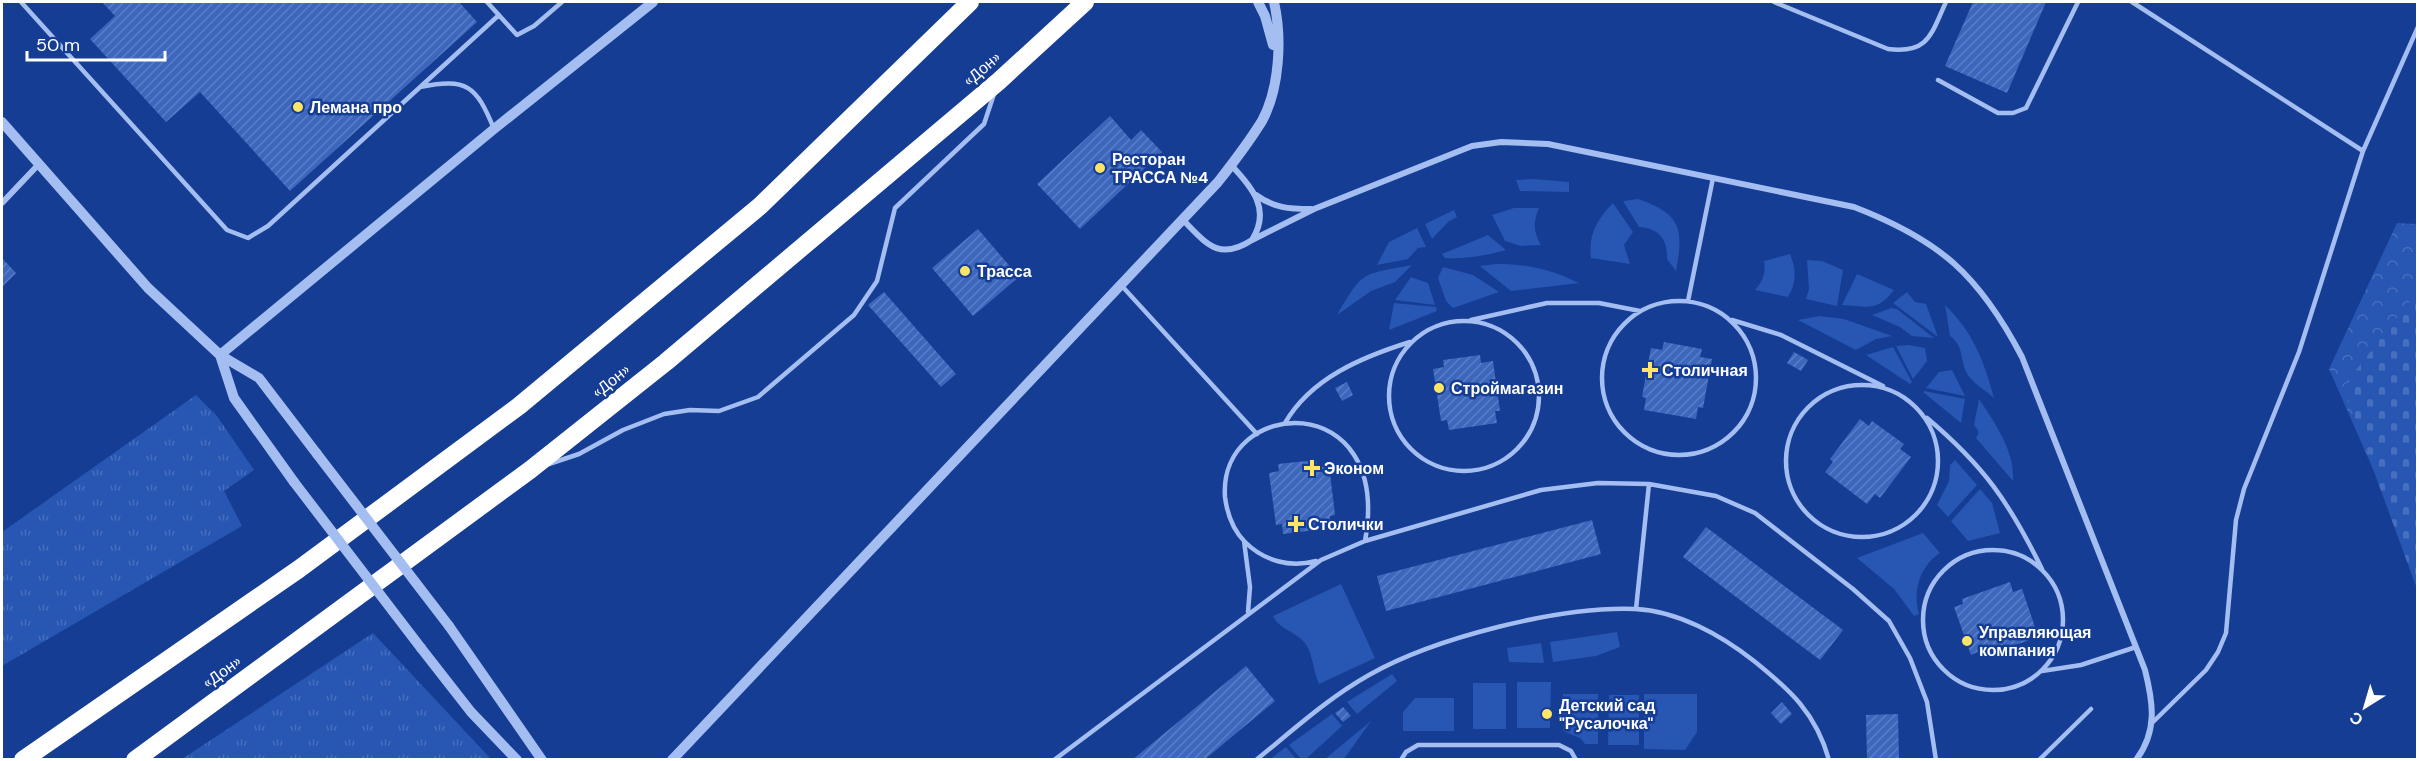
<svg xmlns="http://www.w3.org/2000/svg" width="2419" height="761" font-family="'DM Sans',sans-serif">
  <defs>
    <pattern id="grass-tufts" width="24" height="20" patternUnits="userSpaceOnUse" patternTransform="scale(1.5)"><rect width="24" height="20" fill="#2756b3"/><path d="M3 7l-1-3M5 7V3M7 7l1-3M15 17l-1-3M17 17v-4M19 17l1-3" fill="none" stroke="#476fbe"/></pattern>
    <pattern id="forest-crowns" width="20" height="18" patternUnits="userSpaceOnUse" patternTransform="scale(1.5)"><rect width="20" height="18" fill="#2756b3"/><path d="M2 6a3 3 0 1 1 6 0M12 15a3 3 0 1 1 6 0" fill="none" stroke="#476fbe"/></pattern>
    <pattern id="cemetery-stones" width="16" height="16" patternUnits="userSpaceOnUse" patternTransform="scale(1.5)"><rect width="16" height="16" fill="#2756b3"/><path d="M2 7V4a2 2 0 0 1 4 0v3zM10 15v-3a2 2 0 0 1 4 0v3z" fill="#476fbe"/></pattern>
    <pattern id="building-hatch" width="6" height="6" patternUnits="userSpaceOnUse" patternTransform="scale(1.5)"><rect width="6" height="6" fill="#3d67bc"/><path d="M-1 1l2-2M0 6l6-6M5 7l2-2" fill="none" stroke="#5a7ec6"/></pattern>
  </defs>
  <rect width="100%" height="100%" fill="#153d94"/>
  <path fill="url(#grass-tufts)" d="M196,395L217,416L254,470L224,491L242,526L2,666V532Z
    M373,633L491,759H182Z"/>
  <path fill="url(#forest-crowns)" d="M2397,223L2417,224V569L2329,369Z"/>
  <path fill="url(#cemetery-stones)" d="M2417,292V589L2343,387Z"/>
  <path fill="#2756b3" d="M1533,179L1569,182V192L1520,191L1516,180Z
    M1638,199C1681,214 1684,228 1676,271L1667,259C1668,240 1659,228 1639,227L1623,201Z
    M1613,203L1633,232L1624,245L1630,264L1591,258C1588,235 1597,219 1613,203Z
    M1514,208H1539C1533,222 1533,231 1541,245L1521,246L1505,241L1492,215Z
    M1454,210L1457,217L1448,222L1432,239L1425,224Z
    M1417,228L1426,247L1418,248L1408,259L1377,265L1389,242Z
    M1488,235L1506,250C1485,256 1466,259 1445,258L1442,254Z
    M1790,254C1796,269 1797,282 1788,297L1755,290C1763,281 1766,273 1764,261Z
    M1807,260L1822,261L1843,270L1837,306L1806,299L1809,289Z
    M1496,264C1527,264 1551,269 1579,283L1511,291L1480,266Z
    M1412,265L1395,282L1371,291L1337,315C1364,270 1360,275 1412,265Z
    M1443,267L1473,275L1499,292L1453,308L1446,301L1438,278Z
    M1857,274L1894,290C1876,313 1868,306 1842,305Z
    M1411,277L1428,283L1435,305L1395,300Z
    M1907,292L1915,302L1926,304L1938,337L1893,303Z
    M1394,303L1436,307L1437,311L1389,330Z
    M1945,305C1973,332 1984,361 1994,398C1986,391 1973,383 1968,375C1959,360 1965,347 1950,336Z
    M1891,308L1897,309L1934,338L1912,336L1900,327L1872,315Z
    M1819,316L1844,319L1892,336L1876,339L1856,350L1798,320Z
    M1909,345L1925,348L1927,361L1913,379L1896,346Z
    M1893,347L1912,382L1910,384L1866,355Z
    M1952,370L1965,396L1926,388L1939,372Z
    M1924,391L1965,399L1961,423L1923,392Z
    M1979,399C1995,423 2015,451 2013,481L1976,438L1979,432L1974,425Z
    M1955,460L1977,485L1948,517L1937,505L1949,481L1950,465Z
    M1980,489L1992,503L2000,533L1968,541L1951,521Z
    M1923,533L1940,553C1920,566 1912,591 1919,614L1914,616L1894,589L1857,558Z
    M1341,584L1375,658L1319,684C1313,671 1313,654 1305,643C1295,631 1280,630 1273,616Z
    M1617,632L1620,647L1596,656L1553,662L1550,642Z
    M1541,643L1544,663L1509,662L1507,648Z
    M1392,674L1397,681L1357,714L1347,702Z
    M1517,682H1551L1550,728H1517Z
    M1473,683H1506V729H1473Z
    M1563,694H1598V744H1585L1580,738L1563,731Z
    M1644,694H1697V732L1685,750L1644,749Z
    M1609,695H1639V745H1608Z
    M1415,698H1454V731H1403V712Z
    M1332,714L1342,726L1306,759H1301L1289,745Z
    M1371,721L1344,759H1325Z
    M1286,747L1296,759H1270Z"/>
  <path fill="url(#building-hatch)" d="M102,2H459L477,22L290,191L200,92L166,122L90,39L115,16Z
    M1973,2H2046L2007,93L1945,66Z
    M1110,116L1131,140L1141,130L1162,152L1080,229L1037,184Z
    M978,229L1019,277L973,316L932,268Z
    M2,258L16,273L2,287Z
    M884,292L956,374L941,387L868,305Z
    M1664,342L1702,349L1700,357L1712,359L1703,408L1698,407L1696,419L1644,410L1646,398L1642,397L1651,348L1662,350Z
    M1794,352L1808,360L1801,371L1787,363Z
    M1480,355L1481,363L1493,361L1500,411H1495L1497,423L1449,430L1447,420L1441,421L1433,369L1444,367L1443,360Z
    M1347,382L1353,395L1342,401L1335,388Z
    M1860,419L1869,426L1872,421L1904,444L1900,449L1911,457L1880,498L1875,494L1867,504L1825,472L1833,462L1830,459Z
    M1316,460L1317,467L1329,465L1335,515L1330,516L1331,528L1283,534L1282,524L1276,525L1269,473L1279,471L1278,464Z
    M1592,520L1601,554L1386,611L1377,576Z
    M1706,527L1843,630L1820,660L1683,557Z
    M2010,582L2013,592L2022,589L2035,627L2027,630L2030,640L1982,656L1980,651L1971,655L1954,607L1963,604L1962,599Z
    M1246,666L1275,701L1204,760H1132Z
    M1782,702L1792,714L1781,724L1771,713Z
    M1343,707L1351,716L1343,722L1335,713Z
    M1898,714L1899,760H1867L1866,715Z"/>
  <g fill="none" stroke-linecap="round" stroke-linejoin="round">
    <path stroke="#a4bef2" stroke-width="4.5" d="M21,2L227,230L248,238L268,226L499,15
      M487,2L517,35L534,26L562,2
      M1774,2L1888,49C1929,54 1931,34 1946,2
      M2132,2L2363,151
      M1938,80L1998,113H2013L2026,108L2078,2
      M420,87C467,78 476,85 494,129
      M1121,285L1257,434
      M1602 378a77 77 0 1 1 154 0a77 77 0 1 1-154 0Z
      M1688,301L1713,178
      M1471,320L1547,303H1599L1640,311
      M1732,320L1781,335L1883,386
      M1389 396a75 75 0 1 1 150 0a75 75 0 1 1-150 0Z
      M1786 461a76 76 0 1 1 152 0a76 76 0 1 1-152 0Z
      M1927,418C1984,466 2009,502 2042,569
      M1285,423C1311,378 1362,357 1410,342
      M549,464L579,454L623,430L664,414L690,410L719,411L758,397L854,315L877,281L895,208L984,124L994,94
      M1244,541L1250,587L1248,612
      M1923 620a70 70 0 1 1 140 0a70 70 0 1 1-140 0Z
      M1316,561C1290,568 1264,561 1245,542C1233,530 1227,513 1225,497C1218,397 1393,386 1365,541
      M1636,609L1649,484
      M2042,671L2081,665L2136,647
      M2153,722L2206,670L2218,652L2226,633L2236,520L2244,489L2299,352L2363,151L2418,27
      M1054,760L1321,560L1365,541L1541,490L1598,483L1649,484L1716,496L1755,513L1853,589L1889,621L1910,658L1927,702L1936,760
      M1256,760C1292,731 1328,698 1369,675C1434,638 1559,606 1635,609C1678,611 1721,635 1754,661C1790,690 1816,713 1829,760
      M1401,760L1406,752L1418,745H1559L1571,751L1576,760
      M2039,760L2091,709"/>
    <path stroke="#a4bef2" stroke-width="6" d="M1231,165C1253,188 1271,210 1252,240L1314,209L1472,146L1501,142L1548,144L1854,207C1940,240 1979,275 2022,357L2145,670C2153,702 2158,731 2136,760
      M1256,195C1274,208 1289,209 1311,209
      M2,203L38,165
      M1182,219C1206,243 1218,262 1252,240"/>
    <path stroke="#a4bef2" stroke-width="10" d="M1258,2L1265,16L1273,45
      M2,122L148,288L220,355L259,378L317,454
      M220,355L494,129L653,2
      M220,355L234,398L294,482
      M449,626L542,760
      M421,648L471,712L517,760
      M672,760L1218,182C1233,163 1249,142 1262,121C1280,88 1282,37 1274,2"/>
    <path stroke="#fff" stroke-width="18" d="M23,760L299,569L519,406L760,206L970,2
      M135,760L530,470L666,362L999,81L1085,2"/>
    <path stroke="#a4bef2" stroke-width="10" d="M317,454L449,626
      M294,482L421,648"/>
  </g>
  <g fill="#ffe565" stroke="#153d94" stroke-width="2">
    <circle cx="298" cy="107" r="6"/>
    <circle cx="1100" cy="168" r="6"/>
    <circle cx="965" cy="271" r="6"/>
    <path d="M1647 361h6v6h6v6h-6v6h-6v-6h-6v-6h6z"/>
    <circle cx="1439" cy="388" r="6"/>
    <path d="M1309 459h6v6h6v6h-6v6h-6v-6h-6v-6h6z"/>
    <path d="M1293 515h6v6h6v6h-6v6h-6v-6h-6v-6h6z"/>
    <circle cx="1967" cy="641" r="6"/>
    <circle cx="1547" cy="714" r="6"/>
  </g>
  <g text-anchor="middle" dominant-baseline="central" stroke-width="5" stroke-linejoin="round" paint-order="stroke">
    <g font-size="16" fill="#fff" stroke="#153d94">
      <text transform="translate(982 69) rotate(-41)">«Дон»</text>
      <text transform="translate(611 381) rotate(-39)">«Дон»</text>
      <text transform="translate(222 672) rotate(-36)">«Дон»</text>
    </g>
    <g font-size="16" font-weight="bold" fill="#fff" stroke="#153d94" text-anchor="start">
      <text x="310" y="107">Лемана про</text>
      <text x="1112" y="159">Ресторан<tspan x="1112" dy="18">ТРАССА №4</tspan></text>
      <text x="977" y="271">Трасса</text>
      <text x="1662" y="370">Столичная</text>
      <text x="1451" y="388">Строймагазин</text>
      <text x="1324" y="468">Эконом</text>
      <text x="1308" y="524">Столички</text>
      <text x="1979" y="632">Управляющая<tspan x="1979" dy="18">компания</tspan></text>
      <text x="1559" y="705">Детский сад<tspan x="1559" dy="18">"Русалочка"</tspan></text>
    </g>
  </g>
  <rect width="2419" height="761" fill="none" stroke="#ffffff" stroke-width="6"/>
  <g transform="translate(2365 707) rotate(217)" stroke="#153d94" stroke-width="4.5" paint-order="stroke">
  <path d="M0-4.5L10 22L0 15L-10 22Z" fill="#ffffff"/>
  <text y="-9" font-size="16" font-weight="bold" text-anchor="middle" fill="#ffffff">С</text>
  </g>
  <path d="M27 51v9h138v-9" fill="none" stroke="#ffffff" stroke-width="3"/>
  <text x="36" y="51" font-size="18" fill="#ffffff" stroke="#153d94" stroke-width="4.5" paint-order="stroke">50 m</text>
</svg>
